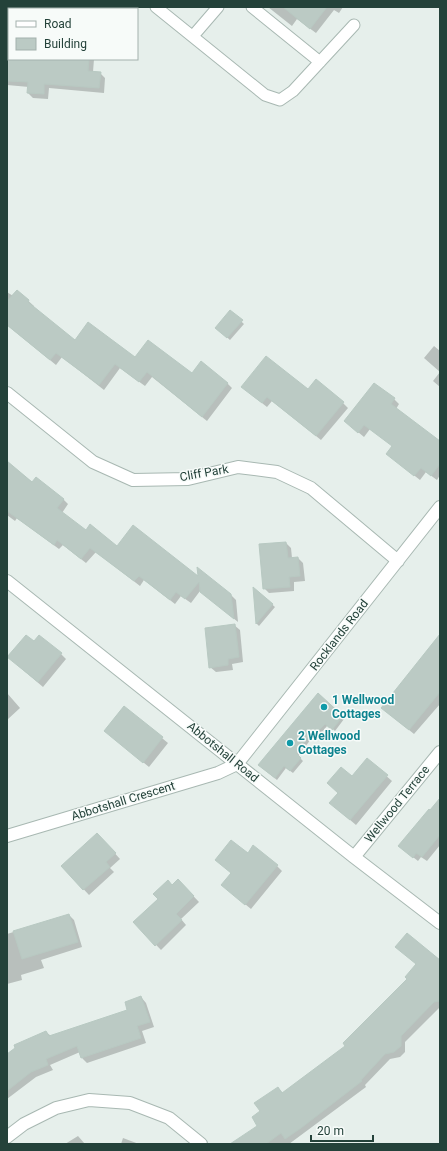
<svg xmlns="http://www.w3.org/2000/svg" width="447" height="1151" font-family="Roboto,sans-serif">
  <rect width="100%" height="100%" fill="#e6efeb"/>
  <path fill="#0003" d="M268,7H343L339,13L334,10L316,33L297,19L292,26Z
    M7,42H9V59H94L93,72L100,73L105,78L104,93L49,88L48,99L33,98L28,93L29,87L7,85Z
    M17,291L34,306L33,307L75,341L227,383L232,388L207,421L152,377L145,386L120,368L104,390L62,357L56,365L7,325V292L13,296Z
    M230,311L244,324L230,340L219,330Z
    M434,346L440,351V372L424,358Z
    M440,372V387L433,381Z
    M308,391L343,403L348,408L321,440L272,401L267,407L248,392Z
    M394,399L399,404L396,409L440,442V475L437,480L426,472L420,480L387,454L393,446L370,429L364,437L345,421Z
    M7,462L33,483L63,499L68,504L62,513L86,532L117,548L200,579L230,594L236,600L238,622L200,591L191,603L181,596L175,604L144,580L140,586L96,552L86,563L63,545L59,549L17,518L15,521L7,515Z
    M286,543L291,548L292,558H298L303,563L305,581L294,582V591L269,593L264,588Z
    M254,589L275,607L259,626L257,624Z
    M234,625L240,630L243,662L232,664L233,670L216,672L210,667Z
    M440,635V704L414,734L382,708Z
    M34,643L61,654L66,659L43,687L16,664Z
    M7,693L20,708L7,720Z
    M318,694L344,719L335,731L328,725L321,733L318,730L298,756L303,761L293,773L286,768L277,780L261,767Z
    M124,707L168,743L149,767L105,731Z
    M367,759L392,781L356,825L336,808L352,778Z
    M440,800V845L427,861L421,857L418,861L404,850L430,811Z
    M102,839L120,859L110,868L114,872L89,895L62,866Z
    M248,854L277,866L282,871L251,909L222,885Z
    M178,880L199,902L181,919L186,925L161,950L134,922Z
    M69,915L74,920L82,947L41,960L44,968L21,975L22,980L7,984V934Z
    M440,961V1007L405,1042V1052L400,1057L390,1059L365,1085L366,1087L289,1144H235L259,1126L262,1112L278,1088L284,1094L347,1046Z
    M141,997L146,1003L154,1027L142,1031L146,1043L87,1063L82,1058L80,1052L50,1065L53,1070L36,1077L7,1099V1055L46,1032L51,1036L129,1011Z
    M78,1136L85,1144H65Z
    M123,1138L139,1144H121Z"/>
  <path fill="#bbcac4" stroke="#b8c9c2" d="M283,7H327L310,29Z
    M7,59H89L88,71L101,72L99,88L44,84V94L27,93L28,82L7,81Z
    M17,290L29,300L28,302L75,340L88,322L135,357L148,340L192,373L201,361L228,383L202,417L147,372L139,382L115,364L99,385L56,353L50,360L7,325V301Z
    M230,310L243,320L227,338L215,328Z
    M266,356L308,389L316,379L344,402L316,436L267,397L262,403L241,387Z
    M374,383L395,398L391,404L440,441V464L431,476L421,468L414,476L386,454L392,446L364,425L358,433L344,421Z
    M7,461L32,482L36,477L64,499L57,508L86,530L90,524L117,546L133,525L198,576L197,567L231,594L234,619L200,592L199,582L185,599L176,592L170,600L139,576L134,581L90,548L81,559L57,540L54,545L7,511Z
    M286,542L288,558L298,557L300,576L289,577L290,587L263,589L259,544Z
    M253,587L273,604L256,624Z
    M235,624L239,657L228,659V665L209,668L205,628Z
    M440,634V692L409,730L381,708Z
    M26,635L34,641L39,635L62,653L38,682L7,657Z
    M318,693L343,716L332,730L325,724L318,731L315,729L296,753L301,758L290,771L284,766L275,778L258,765Z
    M124,706L163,737L143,763L104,731Z
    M367,758L388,775L350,820L329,803L338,793L327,783L341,767L352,776Z
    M440,798V835L422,857L416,853L413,858L398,846L429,809L430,810Z
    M97,833L116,853L106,862L110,867L83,890L61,866Z
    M231,840L248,853L253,845L278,865L245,905L221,885L231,873L215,860Z
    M178,879L194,896L176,914L182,920L155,946L133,922L158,899L153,894L168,880L172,885Z
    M69,914L78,942L22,959L13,931Z
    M407,933L440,960V1001L434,1002L401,1036V1046L394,1052L385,1054L361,1080L362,1081L301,1128L285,1139L281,1133L266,1144H230L257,1126L252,1117L260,1111L254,1103L278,1087L282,1093L345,1046L343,1043L407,979L405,977L416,964L395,947Z
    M141,996L150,1022L137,1026L141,1038L81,1058L77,1046L46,1059L48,1065L31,1072L7,1091V1054L15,1048L14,1045L46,1031L49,1036L127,1010L125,1002Z"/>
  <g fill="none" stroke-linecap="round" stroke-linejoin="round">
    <defs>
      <path id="service" d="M156,7L265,95L280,100L293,91L354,25
        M252,7L320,62
        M193,36L218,7"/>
      <path id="minor" d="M7,393L93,462L133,480L188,479L238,467L277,472L311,488L398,561
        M7,581L354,857L440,923
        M7,836L218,773L237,764L440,507
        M354,857L440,752
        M7,1137L24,1124L56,1108L89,1100L130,1103L169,1118L201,1144"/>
    </defs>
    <use href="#service" stroke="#a8b8b2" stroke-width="13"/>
    <use href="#minor" stroke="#a8b8b2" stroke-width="14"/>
    <use href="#service" stroke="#fff" stroke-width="11"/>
    <use href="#minor" stroke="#fff" stroke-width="12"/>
  </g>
  <g fill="#0f9aa8" stroke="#f7fbf9" stroke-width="1.5">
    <circle cx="324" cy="707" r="4"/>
    <circle cx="290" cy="743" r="4"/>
  </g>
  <g text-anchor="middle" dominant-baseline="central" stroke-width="3" stroke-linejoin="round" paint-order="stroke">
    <g font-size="12" fill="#24423a" stroke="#f7fbf9">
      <text transform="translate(204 473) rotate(-10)">Cliff Park</text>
      <text transform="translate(339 635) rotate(-52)">Rocklands Road</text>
      <text transform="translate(223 752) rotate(39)">Abbotshall Road</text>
      <text transform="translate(123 801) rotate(-17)">Abbotshall Crescent</text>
      <text transform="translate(397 804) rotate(-51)">Wellwood Terrace</text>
    </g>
    <g font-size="12" font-weight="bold" fill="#0d838f" stroke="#f7fbf9" text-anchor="start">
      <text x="332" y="700">1 Wellwood<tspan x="332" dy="14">Cottages</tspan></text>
      <text x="298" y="736">2 Wellwood<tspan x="298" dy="14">Cottages</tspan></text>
    </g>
  </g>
  <rect width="447" height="1151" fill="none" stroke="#24423a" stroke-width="16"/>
  <rect x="8" y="8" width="130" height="52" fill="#f7fbf9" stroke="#a3b1ad"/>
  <rect x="16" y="21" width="20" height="6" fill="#ffffff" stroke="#a3b1ad"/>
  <text x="44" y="28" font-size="12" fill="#24423a">Road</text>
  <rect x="16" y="38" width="20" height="12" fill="#bbcac4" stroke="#a3b1ad"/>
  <text x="44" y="48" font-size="12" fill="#24423a">Building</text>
  <path d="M311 1135v6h62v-6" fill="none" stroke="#24423a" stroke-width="2"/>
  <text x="317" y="1135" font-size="12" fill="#24423a" stroke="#f7fbf9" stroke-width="3" paint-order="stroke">20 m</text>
</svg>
